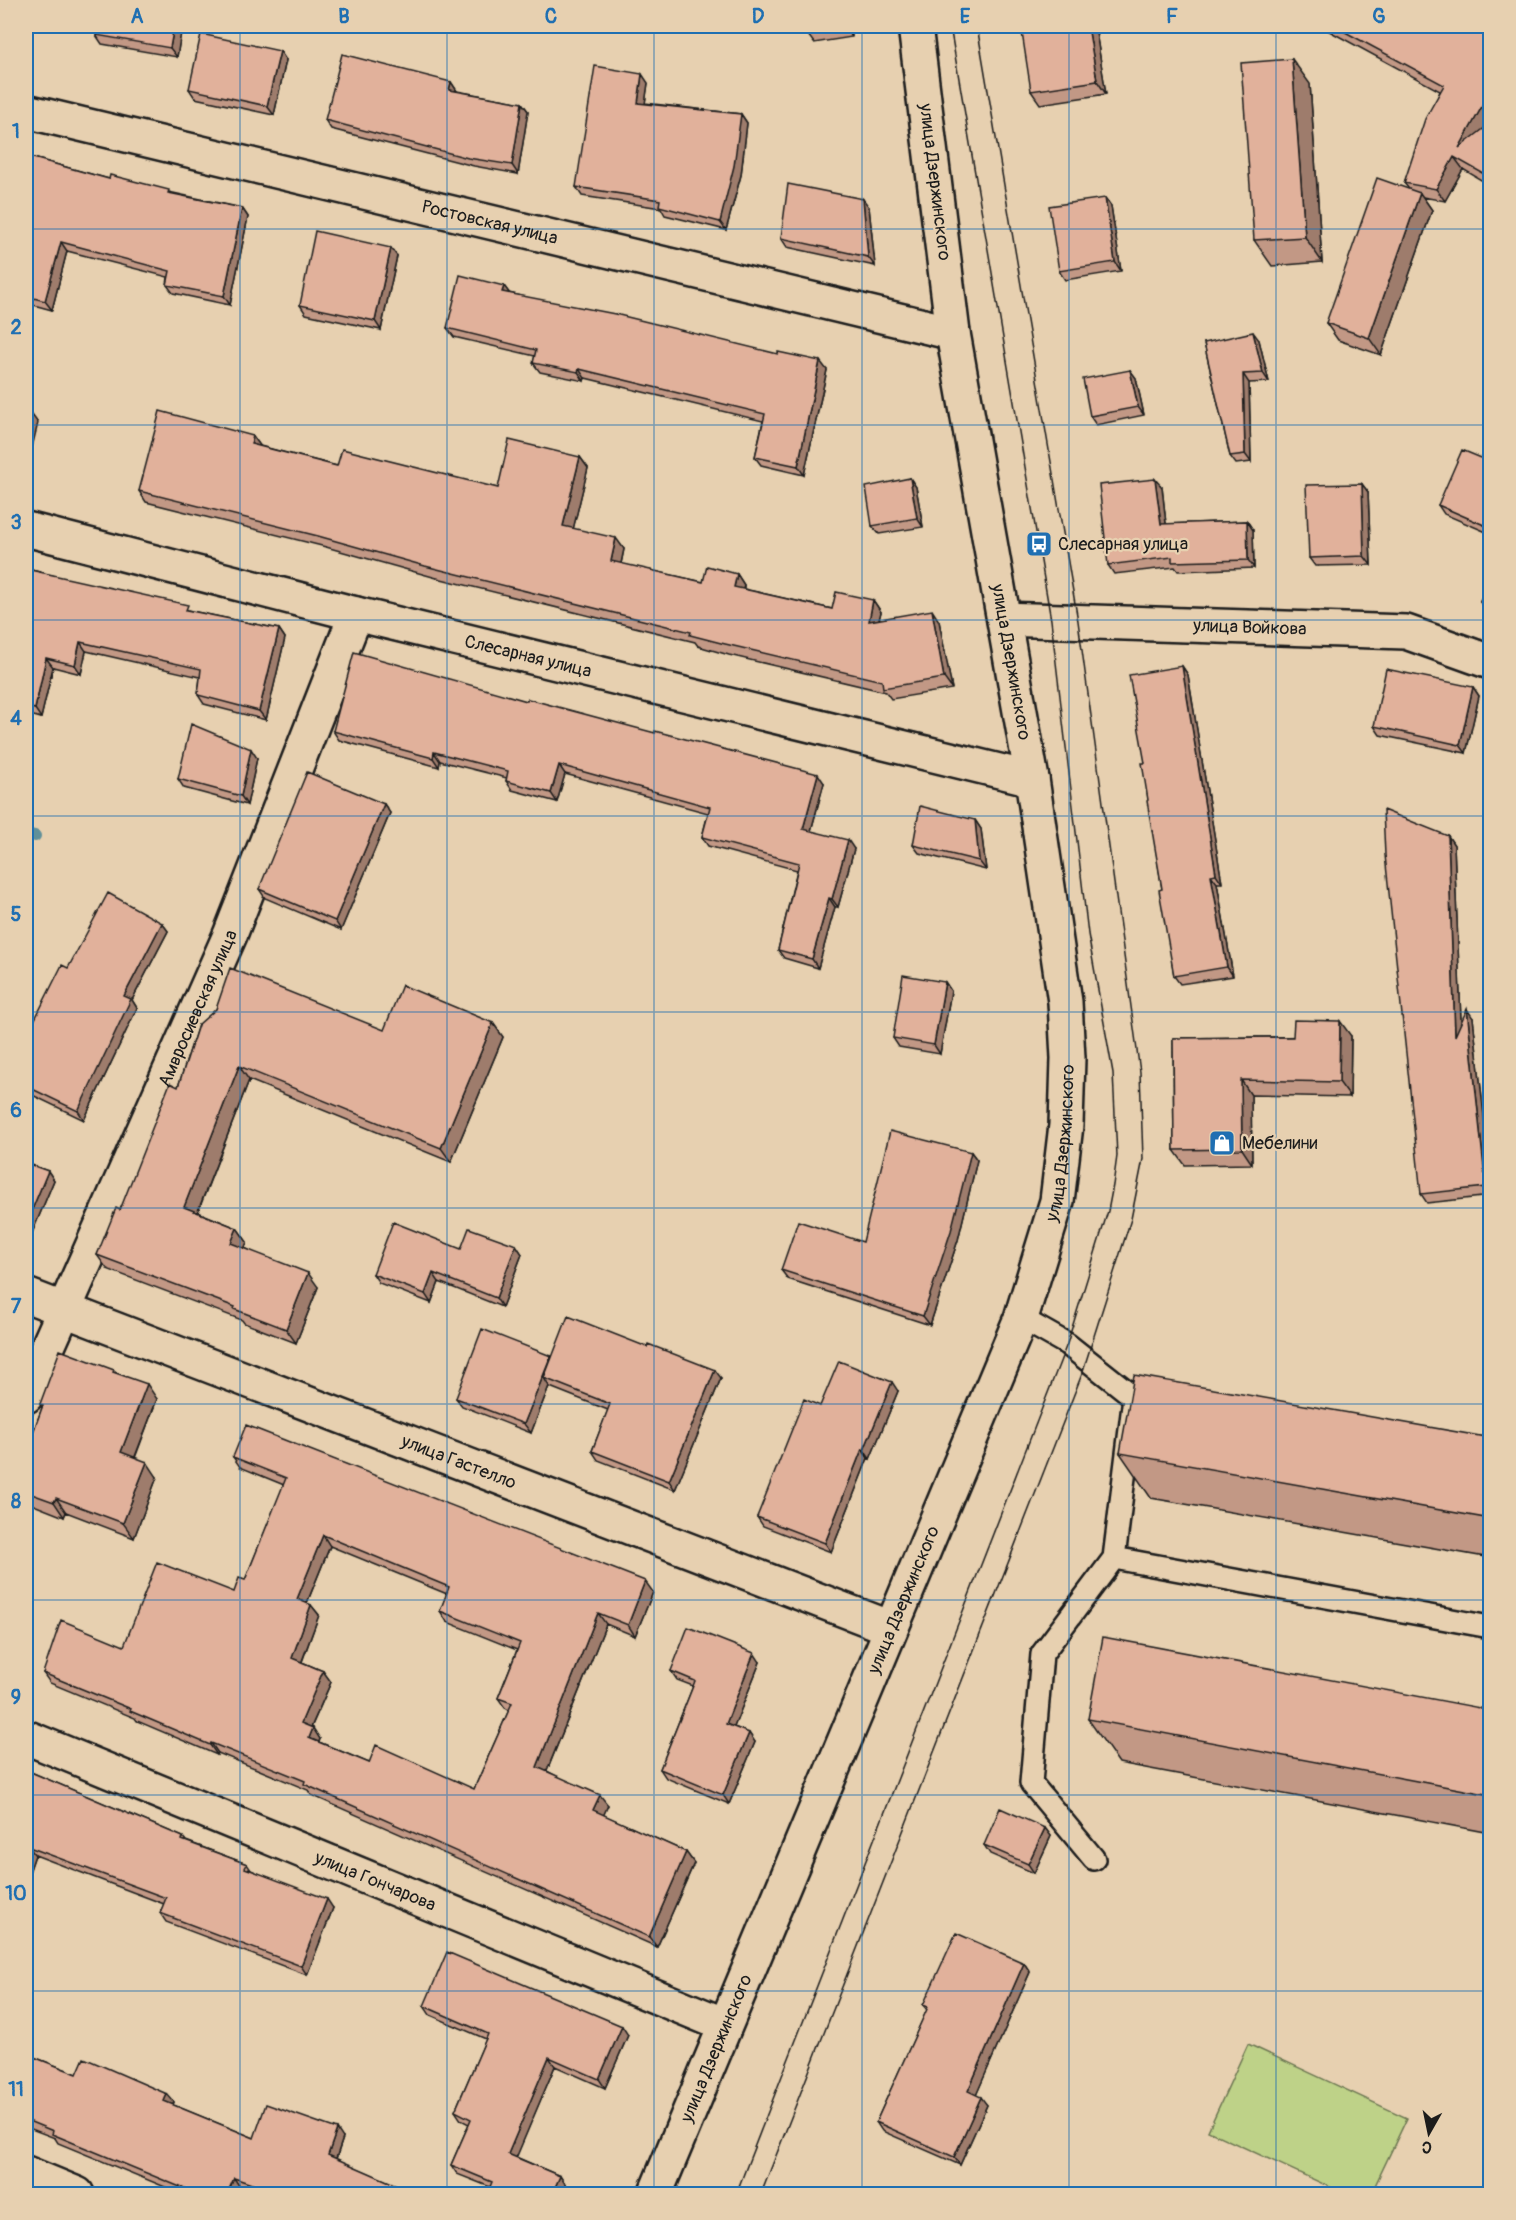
<svg xmlns="http://www.w3.org/2000/svg" width="1516" height="2220" font-family="Pangolin,sans-serif">
  <rect width="100%" height="100%" fill="#e7d0b0"/>
  <filter id="ink" filterUnits="userSpaceOnUse"><feTurbulence type="fractalNoise" baseFrequency=".0167" numOctaves="2"/><feDisplacementMap in="SourceGraphic" scale="12" xChannelSelector="R" yChannelSelector="G"/><feConvolveMatrix kernelMatrix="1 2 1 2 8 2 1 2 1" color-interpolation-filters="sRGB"/></filter>
  <g filter="url(#ink)">
    <path fill="#bed288" stroke="#6d7752" stroke-width="1.5" d="M1248,2044L1407,2118L1371,2194H1345L1208,2131Z"/>
    <g fill="none" stroke-linecap="round" stroke-linejoin="round">
      <path stroke="#609099" stroke-width="12" d="M26,834L35,836"/>
      <defs>
        <path id="service" d="M1021,1318L1067,1344L1134,1397L1114,1558L1042,1654L1031,1783L1094,1859
          M1114,1558L1490,1627"/>
        <g id="minor">
          <path id="s1" d="M26,111L953,333"/>
          <path id="s2" d="M26,529L356,614L1032,779"/>
          <path id="s3" d="M1004,619L1406,632L1490,662"/>
          <path id="s4" d="M26,1295L891,1628"/>
          <path id="s5" d="M26,1396L230,935L356,614"/>
          <path id="s6" d="M26,1737L725,2025"/>
          <path d="M26,2173L77,2194"/>
        </g>
        <g id="secondary">
          <path id="s7" d="M655,2194L1021,1318L1057,1201L1066,1125L1068,1058L1065,1002L1032,779L953,333L915,26"/>
        </g>
      </defs>
      <use href="#service" stroke="#1c1c1c" stroke-width="26"/>
      <use href="#minor" stroke="#1c1c1c" stroke-width="38"/>
      <use href="#secondary" stroke="#1c1c1c" stroke-width="38"/>
      <use href="#service" stroke="#e7d0b0" stroke-width="21"/>
      <use href="#minor" stroke="#e7d0b0" stroke-width="33"/>
      <use href="#secondary" stroke="#e7d0b0" stroke-width="33"/>
      <path stroke="#1c1c1c" stroke-width="1.5" d="M736,2194L1067,1344L1108,1211L1113,1185L1117,1156L1113,1073L1088,934L1051,620L950,26
        M761,2194L1082,1374L1131,1219L1143,1159L1140,1072L1078,621L977,26"/>
    </g>
    <path fill="#c29885" stroke="#1c1c1c" stroke-width="1.5" fill-rule="evenodd" d="M98,26H182L177,57L102,44L96,35Z
      M809,26H850L852,37L814,43L808,35Z
      M1320,26H1464L1474,31L1491,26V118L1486,127L1491,123V186L1463,169L1445,201L1423,197L1432,210L1381,355L1338,340L1326,323L1409,189L1404,183L1440,91Z
      M1096,32L1106,94L1040,104L1031,91Z
      M286,60L274,115L195,98L189,89Z
      M451,82L457,91L522,103L528,111L518,174L474,166L331,129L325,120Z
      M648,83L645,103L741,114L747,123L741,175L726,230L665,215L661,208L582,196L576,187Z
      M1310,84L1322,262L1272,266L1254,240Z
      M26,156L109,179L242,208L248,217L230,305L173,293L167,285L168,277L67,251L52,310L26,303Z
      M1105,198L1111,206L1121,271L1065,280L1059,271Z
      M869,207L875,266L787,247L781,238Z
      M397,256L381,330L306,314L300,305Z
      M504,286L509,293L827,370L804,475L761,465L755,457L763,421L585,378L584,381L540,372L533,363L535,356L454,337L447,328Z
      M1259,340L1269,382L1249,383L1251,462L1236,464L1230,456L1204,343Z
      M1130,370L1136,378L1144,415L1096,425L1090,416Z
      M253,436L260,446L337,466L498,488L580,457L588,468L573,529L624,549L621,564L703,582L737,574L744,585V589L832,609L873,600L881,612L879,619L939,621L952,689L891,699L886,692L729,655L698,646L695,642L433,577L326,547L146,502L139,491Z
      M1491,462V534L1444,514L1438,505Z
      M910,478L916,487L923,527L879,534L872,526Z
      M1362,484L1368,492L1371,565L1315,566L1309,558Z
      M1162,487L1166,524L1247,521L1253,530L1254,568L1178,571L1175,567L1114,574L1108,565Z
      M26,565L28,569L192,611L279,629L285,638L266,720L204,704L198,695L200,677L86,651L81,674L53,667L41,718L26,714Z
      M1491,573V612L1486,611L1480,602Z
      M1182,666L1188,675L1222,883H1217L1233,976L1180,984L1174,976L1162,889L1148,800L1145,763Z
      M1473,687L1479,696L1466,753L1380,735L1374,726Z
      M333,731L824,783L811,831L854,849L838,907H835L818,968L784,958L778,950L797,870L708,846L702,837L708,813L565,774L557,802L512,790L506,781L507,778L440,761L439,767L339,740Z
      M257,758L247,805L184,788L178,779Z
      M384,804L390,813L341,930L265,898L259,889Z
      M975,820L981,829L986,870L919,853L913,845Z
      M1448,836L1454,845L1461,1023L1473,1018L1491,1179V1196L1427,1203L1421,1194Z
      M162,923L168,931L132,1000L137,1008L84,1120L26,1092V1037L68,968Z
      M945,982L951,991L940,1054L899,1047L893,1038Z
      M493,1023L503,1037L451,1162L249,1080L198,1212L237,1228L247,1242L245,1248L318,1287L296,1343L244,1323L242,1320L107,1269L97,1255L120,1210L178,1087L198,1025L384,1030Z
      M1351,1036L1350,1097L1251,1095L1252,1164L1185,1165L1174,1150L1173,1038Z
      M971,1152L977,1160L958,1240L930,1325L788,1279L781,1270L863,1242Z
      M26,1163L48,1171L54,1180L32,1233L26,1231Z
      M516,1245L522,1254L502,1307L439,1282L431,1303L379,1283L373,1274Z
      M552,1357L721,1378L675,1490L598,1460L592,1451L608,1410L550,1387L549,1386L531,1433L462,1406L456,1398Z
      M115,1372L157,1399L135,1458L157,1477L134,1538L66,1512L64,1517L26,1502V1452L42,1408L40,1404Z
      M898,1391L870,1459L868,1458L831,1552L763,1526L757,1517L820,1406Z
      M1491,1438V1558L1151,1498L1120,1453Z
      M233,1457L653,1592L635,1636L606,1624L547,1771L608,1805L603,1815L686,1852L694,1863L657,1947L311,1795L308,1790L218,1753L217,1755L137,1721L135,1718L50,1683L43,1673L124,1646L234,1592L245,1580L284,1485L240,1467ZM330,1546L447,1594L440,1611L447,1622L517,1650L498,1698L505,1708L509,1710L474,1789L369,1763L319,1742L320,1739L311,1728L331,1682L323,1671L302,1662L319,1615L311,1605L307,1603Z
      M760,1662L734,1727L749,1733L755,1742L729,1804L666,1778L660,1769L693,1686L677,1680L671,1671Z
      M1491,1710V1833L1119,1763L1088,1719Z
      M26,1770L183,1837L186,1841L247,1864L251,1870L333,1908L307,1975L166,1922L160,1913L164,1904L35,1855L27,1878L26,1877Z
      M1045,1828L1051,1836L1034,1873L990,1854L984,1845Z
      M1024,1963L1030,1972L976,2095L987,2105L960,2165L882,2131L876,2122L927,2010L923,2005Z
      M424,2006L628,2035L605,2088L555,2066L516,2157L560,2176L566,2185L562,2194H487L490,2187L457,2174L451,2165L469,2124L461,2120L455,2111L486,2039L430,2015Z
      M26,2054L77,2074L174,2102L173,2105L254,2138H343L336,2159L416,2194H263L240,2187L237,2194H182L58,2143L55,2138L26,2127Z"/>
    <path fill="#9e7c6c" stroke="#1c1c1c" stroke-width="1.5" d="M174,26H182L177,57L170,48Z
      M845,26H850L852,37L846,29Z
      M1088,26H1092L1096,32L1106,94L1097,81Z
      M280,51L286,60L274,115L267,106Z
      M1292,59L1310,84L1322,262L1305,237Z
      M642,74L648,83L644,111L638,103Z
      M451,82L457,91L449,90Z
      M1491,90V118L1468,160L1459,148Z
      M522,103L528,111L518,174L512,165Z
      M741,114L747,123L741,175L726,230L720,222Z
      M1454,157L1463,169L1445,201L1436,189Z
      M1420,193L1432,210L1381,355L1369,338Z
      M1105,198L1111,206L1121,271L1115,262Z
      M863,199L869,207L875,266L868,257Z
      M242,208L248,217L230,305L224,296Z
      M61,242L67,251L52,310L45,301Z
      M391,248L397,256L381,330L375,321Z
      M504,286L510,294L502,292Z
      M1253,332L1259,340L1269,382L1263,373Z
      M820,361L827,370L804,475L798,466Z
      M579,369L585,378L584,381L578,372Z
      M1130,370L1136,378L1144,415L1138,407Z
      M1243,374L1249,383L1251,462L1245,454Z
      M32,415L38,423L26,472V439Z
      M253,436L261,447L251,444Z
      M580,457L588,468L571,538L563,526Z
      M910,478L916,487L923,527L917,518Z
      M1155,479L1162,487L1167,533L1161,524Z
      M1362,484L1368,492L1371,565L1364,556Z
      M1247,521L1253,530L1254,568L1248,560Z
      M616,538L624,549L619,573L611,561Z
      M737,574L744,585L741,598L734,587Z
      M873,600L881,612L876,632L869,621Z
      M932,610L939,621L952,689L944,678Z
      M279,629L285,638L266,720L259,711Z
      M80,642L86,651L81,674L75,665Z
      M46,658L53,667L41,718L35,709Z
      M1182,666L1188,675L1222,883L1216,874Z
      M1473,687L1479,696L1466,753L1460,745Z
      M251,749L257,758L247,805L241,796Z
      M434,752L440,761L439,767L433,758Z
      M559,765L565,774L557,802L551,793Z
      M818,774L824,783L809,838L803,829Z
      M384,804L390,813L341,930L335,921Z
      M975,820L981,829L986,870L979,861Z
      M1448,836L1454,845L1462,1045L1455,1036Z
      M848,840L854,849L838,907L832,899Z
      M1211,875L1217,883L1233,976L1227,967Z
      M829,898L835,907L818,968L812,959Z
      M162,923L168,931L132,1000L137,1008L84,1120L78,1111L124,996Z
      M945,982L951,991L940,1054L934,1045Z
      M1467,1009L1473,1018L1491,1179V1193L1486,1187Z
      M1340,1021L1351,1036L1350,1097L1339,1082Z
      M493,1023L503,1037L451,1162L441,1148Z
      M239,1066L249,1080L194,1221L184,1207Z
      M1241,1080L1251,1095L1252,1164L1242,1149Z
      M971,1152L977,1160L958,1240L930,1325L923,1316Z
      M48,1171L54,1180L32,1233L26,1224Z
      M237,1228L247,1242L241,1257L231,1243Z
      M516,1245L522,1254L502,1307L496,1298Z
      M308,1273L318,1287L296,1343L286,1329Z
      M433,1273L439,1282L431,1303L425,1294Z
      M551,1356L557,1365L544,1378L549,1386L531,1433L524,1424Z
      M715,1370L721,1378L675,1490L669,1481Z
      M892,1382L898,1391L870,1459L864,1450Z
      M147,1384L157,1399L131,1467L121,1452Z
      M862,1449L868,1458L831,1552L825,1543Z
      M147,1462L157,1477L134,1538L123,1523Z
      M56,1498L66,1512L64,1517L54,1502Z
      M323,1535L330,1546L304,1610L297,1599Z
      M645,1581L653,1592L635,1636L628,1625Z
      M311,1605L319,1615L299,1669L292,1658Z
      M598,1613L606,1624L544,1778L537,1767Z
      M754,1653L760,1662L732,1732L726,1724Z
      M323,1671L331,1682L308,1734L301,1723Z
      M313,1728L320,1739L316,1749L309,1738Z
      M749,1733L755,1742L729,1804L723,1795Z
      M211,1743L218,1753L217,1755L210,1745Z
      M600,1795L608,1805L601,1821L593,1810Z
      M1045,1828L1051,1836L1034,1873L1028,1864Z
      M29,1847L35,1855L27,1878L26,1875V1857Z
      M686,1852L694,1863L657,1947L649,1937Z
      M327,1899L333,1908L307,1975L301,1966Z
      M1024,1963L1030,1972L974,2100L968,2091Z
      M622,2026L628,2035L605,2088L599,2079Z
      M549,2057L555,2066L514,2163L508,2154Z
      M167,2094L174,2102L170,2110L164,2101Z
      M981,2097L987,2105L960,2165L954,2157Z
      M337,2129L343,2138L334,2164L328,2155Z
      M560,2176L566,2185L562,2194H552Z
      M234,2178L240,2187L237,2194H227Z"/>
    <path fill="#e1b19b" stroke="#1c1c1c" stroke-width="1.5" fill-rule="evenodd" d="M98,26H174L170,48L96,35Z
      M809,26H845L846,29L808,35Z
      M1021,26H1088L1097,81L1031,91Z
      M1334,26H1464L1474,31L1478,26H1491V90L1459,148L1491,123V178L1454,157L1436,189L1404,183L1425,119L1444,85Z
      M201,34L280,51L267,106L189,89Z
      M342,54L451,82L449,90L522,103L512,165L468,158L325,120Z
      M1292,59L1305,237L1254,240L1241,63Z
      M595,66L642,74L638,103L741,114L734,166L720,222L659,206L660,200L576,187Z
      M26,156L109,179L110,175L169,190L168,193L242,208L224,296L167,285L170,271L61,242L45,301L26,296Z
      M1377,178L1420,193L1369,338L1326,323Z
      M788,184L863,199L868,257L781,238Z
      M1105,198L1115,262L1059,271L1049,206Z
      M315,231L391,248L375,321L300,305Z
      M460,275L504,286L502,292L615,314L778,354V352L820,361L798,466L755,457L765,414L579,369L578,372L533,363L536,350L447,328Z
      M1253,332L1263,373L1243,374L1245,454L1230,456L1204,343Z
      M1130,370L1138,407L1090,416L1083,379Z
      M160,411L253,436L251,444L337,466L342,449L498,488L509,440L580,457L563,526L616,538L611,561L703,582L707,566L737,574L734,587L832,609L836,592L873,600L869,621L932,610L944,678L883,688L882,681L721,643L690,635L691,632L425,566L318,536L139,491Z
      M26,413L32,415L26,439Z
      M1462,450L1491,462V528L1438,505Z
      M910,478L917,518L872,526L866,487Z
      M1155,479L1161,524L1247,521L1248,560L1172,562V557L1108,565L1099,485Z
      M1362,484L1364,556L1309,558L1306,485Z
      M26,569L188,605L186,610L279,629L259,711L198,695L201,669L80,642L75,665L46,658L35,709L26,707Z
      M1491,573V606L1480,602Z
      M354,652L527,701L528,699L655,733V731L818,774L803,829L848,840L832,899L829,898L812,959L778,950L799,863L702,837L710,807L559,765L551,793L506,781L508,771L434,752L433,758L333,731Z
      M1182,666L1216,874L1211,875L1227,967L1174,976L1159,890L1162,889L1147,801L1148,800L1142,763H1145L1129,675Z
      M1386,669L1473,687L1460,745L1374,726Z
      M191,724L251,749L241,796L178,779Z
      M307,772L384,804L335,921L259,889Z
      M920,806L975,820L979,861L913,845Z
      M1383,810L1448,836L1455,1036L1467,1009L1486,1187L1421,1194L1385,855Z
      M108,893L162,923L124,996L131,999L78,1111L26,1086V1037L62,965L68,968Z
      M230,968L384,1030L402,985L493,1023L441,1148L239,1066L184,1207L237,1228L231,1243L308,1273L286,1329L234,1309L235,1307L97,1255L116,1208L120,1210L170,1083L178,1087L198,1025L216,1009Z
      M903,975L945,982L934,1045L893,1038Z
      M1294,1020L1340,1021L1339,1082L1241,1080L1242,1149L1174,1150L1173,1038L1293,1037Z
      M890,1131L971,1152L951,1231L923,1316L781,1270L798,1221L863,1242Z
      M26,1163L48,1171L26,1224Z
      M393,1222L461,1249L469,1228L516,1245L496,1298L433,1273L425,1294L373,1274Z
      M568,1316L647,1347L648,1344L715,1370L669,1481L592,1451L610,1404L544,1378Z
      M482,1329L551,1356L524,1424L456,1398Z
      M60,1350L114,1370L113,1372L147,1384L121,1452L147,1462L123,1523L56,1498L54,1502L26,1492V1452L43,1405L40,1404Z
      M839,1361L892,1382L864,1450L862,1449L825,1543L757,1517L804,1399L820,1406Z
      M1134,1375L1491,1438V1519L1120,1453Z
      M246,1425L645,1581L628,1625L598,1613L537,1767L600,1795L593,1810L686,1852L649,1937L304,1784L305,1781L211,1743L210,1745L130,1711L131,1709L43,1673L61,1620L124,1646L157,1562L234,1592L239,1578L245,1580L286,1478L233,1457ZM323,1535L449,1587L440,1611L520,1643L498,1698L512,1703L474,1789L376,1745L369,1763L309,1738L313,1728L301,1723L323,1671L292,1658L311,1605L297,1599Z
      M688,1627L754,1653L726,1724L749,1733L723,1795L660,1769L695,1681L671,1671Z
      M1103,1637L1491,1710V1795L1088,1719Z
      M26,1770L183,1837L182,1840L247,1864L245,1868L327,1899L301,1966L160,1913L166,1898L29,1847L26,1857Z
      M1000,1808L1045,1828L1028,1864L984,1845Z
      M956,1933L1024,1963L968,2091L981,2097L954,2157L876,2122L928,2007L923,2005Z
      M447,1952L622,2026L599,2079L549,2057L508,2154L560,2176L552,2194H487L492,2182L451,2165L471,2119L455,2111L488,2034L424,2006Z
      M26,2054L77,2074L84,2058L167,2094L164,2101L254,2138L266,2104L337,2129L328,2155L415,2193V2194H281L234,2178L227,2194H197L52,2134L53,2131L26,2120Z
      M847,2189L860,2194H845Z
      M1418,2192L1425,2194H1417Z"/>
  </g>
  <path fill="none" stroke="#1f6fb2" stroke-width="1.5" stroke-opacity="0.55" d="M240,26V2194M447,26V2194M654,26V2194M862,26V2194M1069,26V2194M1276,26V2194M26,229H1490M26,425H1490M26,620H1490M26,816H1490M26,1012H1490M26,1208H1490M26,1404H1490M26,1600H1490M26,1795H1490M26,1991H1490"/>
  <defs>
    <symbol id="bus-square" viewBox="-11 -11 22 22"><rect x="-9" y="-9" width="18" height="18" rx="4" fill="#1f6fb2" stroke="#e7d0b0"/><path d="M-5-6H5V4H4V6H2V4H-2V6H-4V4H-5ZM-3.5-4V0h7V-4ZM-3.5 1.2v1.5H-2V1.2ZM2 1.2v1.5H3.5V1.2Z" fill="#fff"/></symbol>
    <symbol id="shop-square" viewBox="-11 -11 22 22"><rect x="-9" y="-9" width="18" height="18" rx="4" fill="#1f6fb2" stroke="#e7d0b0"/><path d="M-5-2.5h2.3a2.7 3.5 0 0 1 5.4 0H5L5.5 6h-11ZM-1.5-2.5h3a1.5 2.3 0 0 0-3 0Z" fill="#fff"/></symbol>
  </defs>
  <g fill-rule="evenodd">
    <use href="#bus-square" x="1024" y="529" width="30" height="30"/>
    <use href="#shop-square" x="1207" y="1128" width="30" height="30"/>
  </g>
  <g text-anchor="middle" dominant-baseline="central" stroke-width="4.5" stroke-linejoin="round" paint-order="stroke">
    <g font-size="18" fill="#1c1c1c" stroke="#e7d0b0">
      <text transform="translate(935 182) rotate(83)">улица Дзержинского</text>
      <text stroke="none"><textPath href="#s1" startOffset="477">Ростовская улица</textPath></text>
      <text stroke="none"><textPath href="#s3" startOffset="246">улица Войкова</textPath></text>
      <text stroke="none"><textPath href="#s2" startOffset="518">Слесарная улица</textPath></text>
      <text transform="translate(1011 662) rotate(80)">улица Дзержинского</text>
      <text stroke="none"><textPath href="#s5" startOffset="424">Амвросиевская улица</textPath></text>
      <text stroke="none"><textPath href="#s7" startOffset="1130">улица Дзержинского</textPath></text>
      <text stroke="none"><textPath href="#s4" startOffset="464">улица Гастелло</textPath></text>
      <text stroke="none"><textPath href="#s7" startOffset="644">улица Дзержинского</textPath></text>
      <text stroke="none"><textPath href="#s6" startOffset="378">улица Гончарова</textPath></text>
      <text stroke="none"><textPath href="#s7" startOffset="158">улица Дзержинского</textPath></text>
    </g>
    <g font-size="18" fill="#1c1c1c" stroke="#e7d0b0" text-anchor="start">
      <text x="1058" y="544">Слесарная улица</text>
      <text x="1242" y="1143">Мебелини</text>
    </g>
  </g>
  <rect width="1516" height="2220" fill="none" stroke="#e7d0b0" stroke-width="66"/>
  <g transform="translate(1429 2133) rotate(189)" stroke="#e7d0b0" stroke-width="4.5" paint-order="stroke">
  <path d="M0-4.5L10 22L0 15L-10 22Z" fill="#1c1c1c"/>
  <text y="-9" font-size="16" font-weight="bold" text-anchor="middle" fill="#1c1c1c">С</text>
  </g>
  <rect x="33" y="33" width="1450" height="2154" fill="none" stroke="#1f6fb2" stroke-width="2"/>
  <g font-size="20" text-anchor="middle" font-weight="bold" fill="#1f6fb2">
    <text x="137" y="23">A</text>
    <text x="344" y="23">B</text>
    <text x="551" y="23">C</text>
    <text x="758" y="23">D</text>
    <text x="965" y="23">E</text>
    <text x="1172" y="23">F</text>
    <text x="1379" y="23">G</text>
    <text x="16" y="138">1</text>
    <text x="16" y="334">2</text>
    <text x="16" y="529">3</text>
    <text x="16" y="725">4</text>
    <text x="16" y="921">5</text>
    <text x="16" y="1117">6</text>
    <text x="16" y="1313">7</text>
    <text x="16" y="1508">8</text>
    <text x="16" y="1704">9</text>
    <text x="16" y="1900">10</text>
    <text x="16" y="2096">11</text>
  </g>
</svg>
